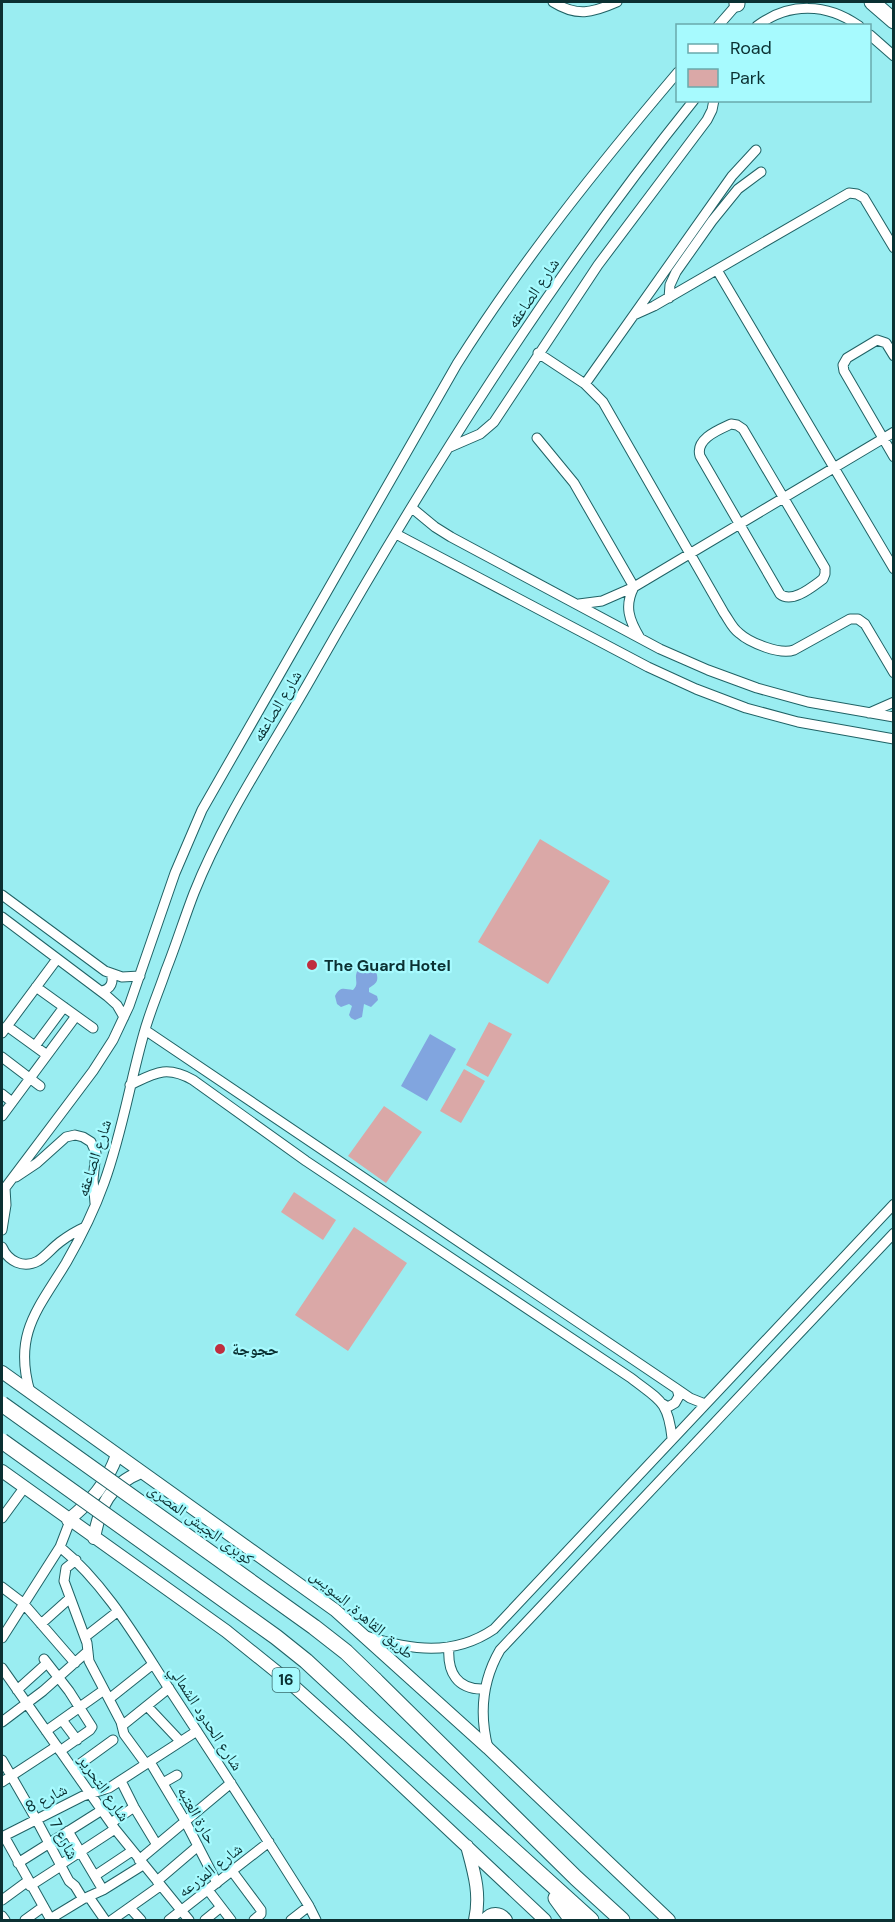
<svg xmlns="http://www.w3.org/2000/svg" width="895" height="1922" font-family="'DM Sans','Noto Naskh Arabic',sans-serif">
  <rect width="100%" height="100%" fill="#9aedf1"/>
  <path fill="#daa8a7" d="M540,839L610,881L548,984L478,942Z
    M489,1022L512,1034L488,1077L466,1065Z
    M464,1069L485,1081L461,1123L440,1111Z
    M384,1106L422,1132L386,1183L348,1156Z
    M294,1192L336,1220L323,1240L281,1212Z
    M354,1227L407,1263L348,1351L295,1315Z"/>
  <path fill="#81a5df" d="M364,966L376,971C379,981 377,983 369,988V992L377,996L378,1000L371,1007L364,1004L362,1017L355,1020L351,1018L349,1015L352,1006L349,1004L341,1007L337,1004L335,996C340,986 344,989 353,990C361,982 351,978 360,967Z
    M430,1034L456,1049L427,1101L401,1086Z"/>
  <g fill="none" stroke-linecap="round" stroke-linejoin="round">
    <defs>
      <path id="minor" d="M553,2C577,17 592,13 617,2
        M718,26L739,2
        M757,26C789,2 827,3 859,26
        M870,35L894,56
        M717,270L894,569
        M669,298L670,285L676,272L712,221L738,189L761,172
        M634,315L654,306L849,193L857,194L864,198L894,248
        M538,353L585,384L603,402L724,613C729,620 732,628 739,633C750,643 780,655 794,650L850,619H858L865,624L894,673
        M894,356L886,343L877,340L847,358L843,365L844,371L894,457
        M585,384L732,176L756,150
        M731,424L737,425L743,429L825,568V574L823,579C812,587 792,604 780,594L700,456C695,439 718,430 731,424Z
        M537,438L574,483L634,587
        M450,447L480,434L494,422L598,265L707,120L712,110L714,100
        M412,508L435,527L451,537L660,649L708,670L757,688L808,702L894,717
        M396,534L648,667L696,689L746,708L798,722L894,739
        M634,587C624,606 629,620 640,638
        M579,604L602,601L634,587L894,432
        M869,713L894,702
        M2,895L105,971L122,977L140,976
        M2,917L107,996L117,1005L124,1017
        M36,987L93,1028
        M102,991C111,989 114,982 111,973
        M7,1026L47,1055
        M145,1030L677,1389L690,1398L705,1404
        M2,1033L57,959
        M35,1046L64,1007
        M2,1057L40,1086
        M130,1085C155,1073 166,1065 193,1080L306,1161L631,1378C659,1400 668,1400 672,1438
        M2,1094L12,1102
        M2,1116L76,1016
        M16,1177L37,1163L66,1137L75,1135L83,1137L91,1142L96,1153L93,1179L95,1203
        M2,1192L93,1071L113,1040L129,1006L175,873L202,810L457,364C522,261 599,165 678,72
        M2,1230L6,1205L5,1188
        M2,1247C8,1261 23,1269 38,1261C46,1256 52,1248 60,1242C68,1236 76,1231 85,1227
        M30,1392C13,1334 38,1309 66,1263C81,1237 94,1211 104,1183C122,1134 130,1082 144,1033C150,1011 159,991 166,970C176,945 184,919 194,893C225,815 273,746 314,673C427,474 550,279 694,100
        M663,1404L668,1407L675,1403L679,1396L677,1389
        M2,1518L24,1488
        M60,1547C104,1583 135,1636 166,1684C214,1757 262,1831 309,1906L316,1920
        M76,1560L66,1568L64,1581L87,1643L89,1661L121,1722L124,1734L146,1764
        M2,1587L23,1603L75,1663
        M41,1624L70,1598
        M366,1636C410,1650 453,1657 494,1629L894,1204
        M85,1637L117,1612
        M2,1638L60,1547L70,1521
        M449,1647C447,1672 457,1690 484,1689
        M44,1659L69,1691L92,1727L90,1730L60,1751
        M2,1668L115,1829L189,1920
        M17,1690L47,1663
        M109,1699L153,1664
        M147,1706L180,1741
        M62,1720L77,1740
        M2,1722L43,1691L88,1651
        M123,1725L169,1688
        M46,1731L104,1690
        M488,1748C479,1713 482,1681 500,1650L894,1233
        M2,1760L36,1819L69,1881L75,1886L83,1899
        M150,1762L184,1819L217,1883
        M73,1769L113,1740
        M121,1781L134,1807L157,1845
        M2,1782L57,1746
        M163,1783L177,1775
        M111,1823L134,1807
        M68,1831L103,1890
        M4,1836L51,1920
        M2,1837L83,1796L109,1788L197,1731
        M139,1860L231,1783
        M18,1863L102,1810
        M60,1865L115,1829
        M232,1871L261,1910V1914L254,1920
        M96,1875L132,1851
        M157,1881L198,1846
        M30,1886L61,1866
        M208,1890L231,1920
        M89,1897L105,1920
        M2,1900L28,1881
        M130,1908L141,1920
        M2,1916L5,1920
        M50,1919L83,1899L103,1890L143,1865
        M25,1920L43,1907
        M112,1920L160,1886
        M169,1920L269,1842
        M205,1920L221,1907
        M291,1920L309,1906"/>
      <path id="major" d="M2,1372L335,1610L488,1748L669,1920
        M2,1471L226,1631L288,1681L347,1734L545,1920
        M68,1520C91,1502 107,1483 117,1455
        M94,1538C100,1506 109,1485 141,1472
        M467,1846C474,1872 481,1894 475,1920
        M485,1920C491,1912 500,1912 506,1920"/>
      <path id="highway" d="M737,2V4
        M872,2L894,21
        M375,1680L576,1878L622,1920
        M362,1713L591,1920
        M556,1898L572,1920"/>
    </defs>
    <use href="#minor" stroke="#206265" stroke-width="11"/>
    <use href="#major" stroke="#206265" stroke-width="14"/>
    <use href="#highway" stroke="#206265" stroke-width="17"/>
    <use href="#minor" stroke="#fff" stroke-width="9"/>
    <use href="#major" stroke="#fff" stroke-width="12"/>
    <use href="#highway" stroke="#fff" stroke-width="15"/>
    <defs>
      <path id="highway-bridge" d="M2,1404L314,1627L346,1652L375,1680
        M2,1441L276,1637L306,1661L362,1713"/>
    </defs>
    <use href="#highway-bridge" stroke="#206265" stroke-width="17" stroke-linecap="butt"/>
    <use href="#highway-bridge" stroke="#fff" stroke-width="15"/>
  </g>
  <g fill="#bf2e3f" stroke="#a7fafe" stroke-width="2">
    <circle cx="312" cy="965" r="6"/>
    <circle cx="220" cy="1349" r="6"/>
  </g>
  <g text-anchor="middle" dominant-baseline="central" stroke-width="4.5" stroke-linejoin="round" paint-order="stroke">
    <rect fill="#a7fafe" stroke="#3a6d6f" stroke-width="1.5" x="272.5" y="1668" width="27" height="24" rx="4.5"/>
    <g font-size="15" font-weight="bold" fill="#0b3032">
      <text x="286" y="1680">16</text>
    </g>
    <g font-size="16" fill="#0b3032" stroke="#a7fafe">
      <text transform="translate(533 293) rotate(-56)">شارع الصاعقه</text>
      <text transform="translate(277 706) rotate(-59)">شارع الصاعقه</text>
      <text transform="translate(94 1158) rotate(-72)">شارع الصاعقه</text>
      <text transform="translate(201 1524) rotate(36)">كوبرى الجيش المصرى</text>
      <text transform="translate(362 1614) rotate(40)">طريق القاهرة, السويس</text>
      <text transform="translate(206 1718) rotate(57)">شارع الحدود الشمالي</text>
      <text transform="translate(104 1788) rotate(55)">شارع التحرير</text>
      <text transform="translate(46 1798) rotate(-27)">شارع 8</text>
      <text transform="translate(197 1815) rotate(61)">حارة العتبه</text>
      <text transform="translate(64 1839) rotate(62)">شارع 7</text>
      <text transform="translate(210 1870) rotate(-38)">شارع المزرعه</text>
    </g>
    <g font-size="16" font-weight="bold" fill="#0b3032" stroke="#a7fafe" text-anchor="start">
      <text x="324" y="965">The Guard Hotel</text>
      <text x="232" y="1349">حجوجة</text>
    </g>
  </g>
  <rect width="895" height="1922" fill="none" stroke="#0b3032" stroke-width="6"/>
  <rect x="676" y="24" width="195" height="78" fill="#a7fafe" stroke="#69a9ac" stroke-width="1.5"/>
  <rect x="688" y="44" width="30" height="9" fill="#ffffff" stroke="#69a9ac" stroke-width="1.5"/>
  <text x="730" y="54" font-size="18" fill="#0b3032">Road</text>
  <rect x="688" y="69" width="30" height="18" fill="#daa8a7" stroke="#69a9ac" stroke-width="1.5"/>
  <text x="730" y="84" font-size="18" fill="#0b3032">Park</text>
</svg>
